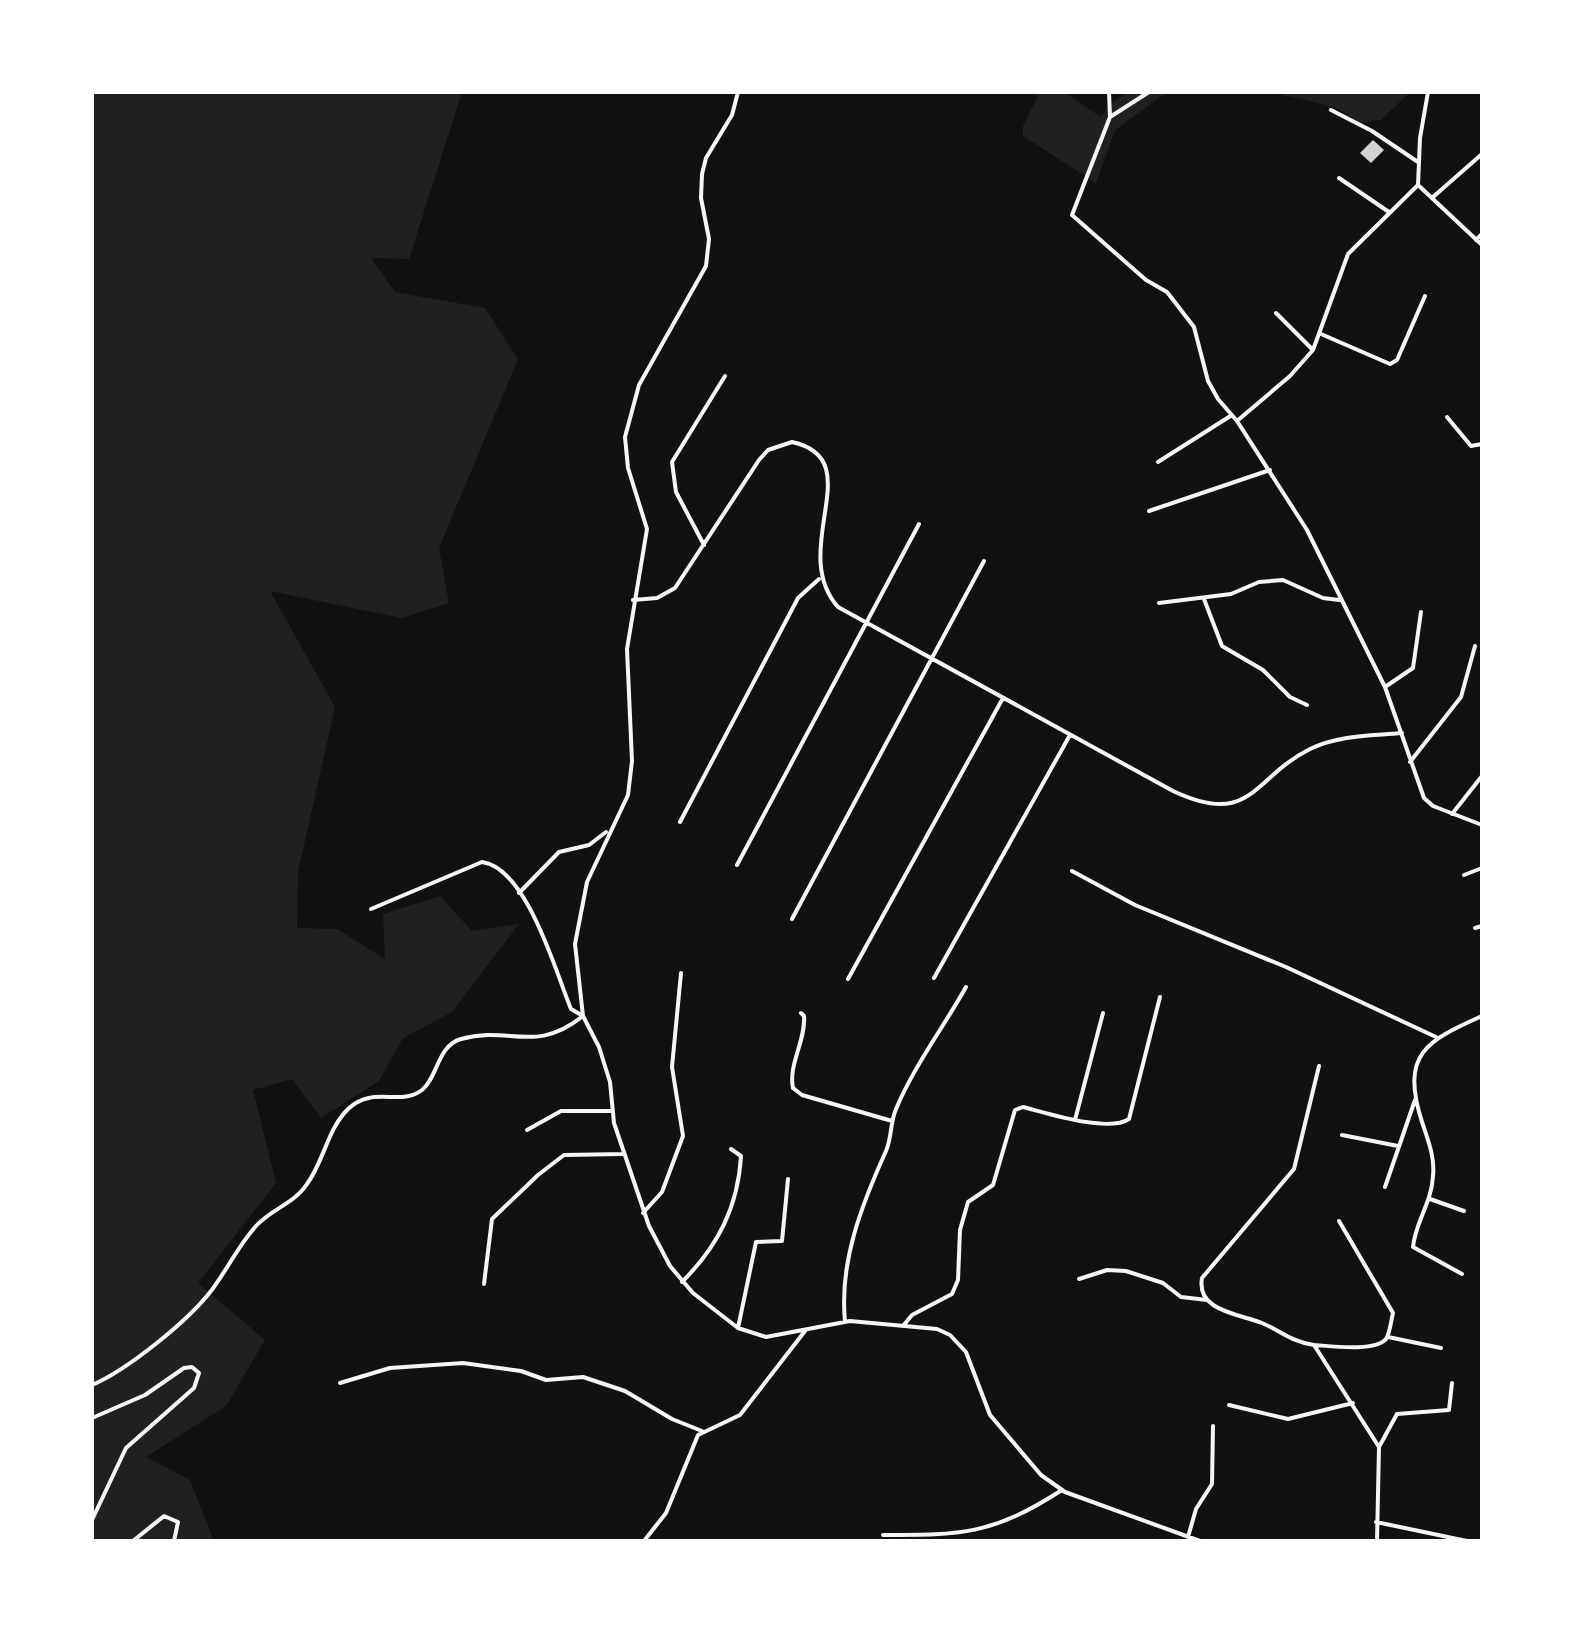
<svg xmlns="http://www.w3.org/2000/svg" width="1574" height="1633" font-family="'Sofia Sans Condensed',sans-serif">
  <rect width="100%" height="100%" fill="#111"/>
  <path fill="#202020" d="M92,92H462L409,259L371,258L395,292L485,308L518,359L439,548L449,603L402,618L270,591L335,707L298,872L297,928L337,929L385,959L383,914L440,896L472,931L519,924L452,1012L403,1038L379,1081L321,1118L292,1079L253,1090L276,1183L198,1283L265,1340L226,1406L146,1457L190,1480L214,1541H92Z
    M1040,92H1064L1101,117C1121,87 1134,92 1167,92L1115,130L1096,183L1023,136V126Z
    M1270,92H1410L1381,120L1360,123L1335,107Z"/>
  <path fill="#d3d3d3" d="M1373,140L1384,150L1371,163L1360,153Z"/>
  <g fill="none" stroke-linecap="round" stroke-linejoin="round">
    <path stroke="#f5f5f5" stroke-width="4" d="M1109,92L1110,117L1072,215L1146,280L1167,292L1194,327L1208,381L1218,399L1237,421L1307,530L1385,687L1424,798L1433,806L1482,825
      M1428,92L1420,138L1418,185L1482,245
      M1331,110L1372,131L1418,162
      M1110,117L1149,92
      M1339,178L1389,212
      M1433,197L1482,154
      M1476,240L1482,234
      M1276,313L1313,350
      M1321,334L1390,364L1397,360L1425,296
      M1447,417L1471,446L1482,444
      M1237,421L1290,376L1313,350L1348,254L1418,185
      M1158,462L1232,415
      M1149,511L1270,470
      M704,545L676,492L672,462L725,376
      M1204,599L1222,646L1263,670L1290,697L1307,705
      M633,600L657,598L675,588L759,460L768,450L792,442C871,459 787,549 838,607L1173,791C1252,828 1252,778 1310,749C1339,735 1370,736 1402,733
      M1159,603L1231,594L1259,582L1283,580L1323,598L1339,600
      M1385,687L1413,668L1421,612
      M1410,762L1461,697L1475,646
      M1452,814L1482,776
      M680,822L798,598L819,579
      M737,865L919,524
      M1072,871L1135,905L1286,967L1436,1037
      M1464,875L1482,868
      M519,893L559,852L589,845L606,832
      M371,909L482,862C527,868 556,973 571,1009L583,1016L599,1047L610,1082L614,1123L649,1226L670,1266L693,1293L738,1328L766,1337L850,1321L937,1329L950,1335L966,1352L990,1415L1041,1475L1065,1492L1200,1541
      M792,919L984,561
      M1475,928L1482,926
      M934,978L1070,735
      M848,979L1003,698
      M801,1013L804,1016C806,1040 788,1065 793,1088L802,1095L892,1121
      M583,1016L575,944L587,882L628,795L632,761L627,649L647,529L628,468L625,437L639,385L706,266L709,239L701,198L702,174L706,158L732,115L738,92
      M1319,1066L1294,1169L1202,1278C1196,1311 1239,1314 1262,1323C1281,1331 1292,1342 1314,1345L1379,1447L1377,1541
      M1075,1120L1103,1013
      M527,1130L561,1111H612
      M1342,1135L1398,1146
      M1385,1187L1415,1100
      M1430,1199L1464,1211
      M643,1213L662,1192L683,1136L672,1067L681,973
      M1462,1274L1413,1247C1415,1223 1432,1202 1433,1176C1435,1157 1428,1140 1422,1122C1400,1053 1427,1041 1482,1016
      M1079,1279L1107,1270L1126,1271L1163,1283L1181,1297L1207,1300
      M682,1282C718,1246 738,1207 741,1156L731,1149
      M484,1284L492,1219L538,1175L564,1155L623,1154
      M845,1321C839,1262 862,1204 886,1151C892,1137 890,1123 896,1109C914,1066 943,1028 966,987
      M903,1326L912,1315L952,1294L958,1280L960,1230L968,1202L993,1185L1015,1110L1023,1107C1047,1113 1108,1133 1129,1119L1160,997
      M738,1328L756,1242L782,1241L788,1179
      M1388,1337L1441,1348
      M1314,1345C1330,1346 1375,1352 1386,1339C1390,1333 1391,1321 1393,1313L1339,1221
      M340,1383L390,1368L463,1363L521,1371L546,1380L583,1377L625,1391L672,1419L702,1431
      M92,1385C127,1370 187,1322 211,1291C227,1270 238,1246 256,1226C271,1209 294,1204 307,1184C324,1161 327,1130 348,1109C373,1085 400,1107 422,1090C438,1077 437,1046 461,1039C510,1025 534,1055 583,1016
      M1229,1405L1288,1419L1353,1403
      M92,1418L145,1395L184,1368L192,1367L199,1373L194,1388L126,1448L92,1520
      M1379,1447L1397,1414L1449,1410L1452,1383
      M1376,1522L1467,1541
      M883,1535C962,1535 992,1535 1062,1490
      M1188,1537L1196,1509L1212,1484L1213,1426
      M133,1541L164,1516L178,1522L174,1541
      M644,1541L666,1513L698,1435L740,1415L805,1331"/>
  </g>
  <rect width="1574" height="1633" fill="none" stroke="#ffffff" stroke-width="188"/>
</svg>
